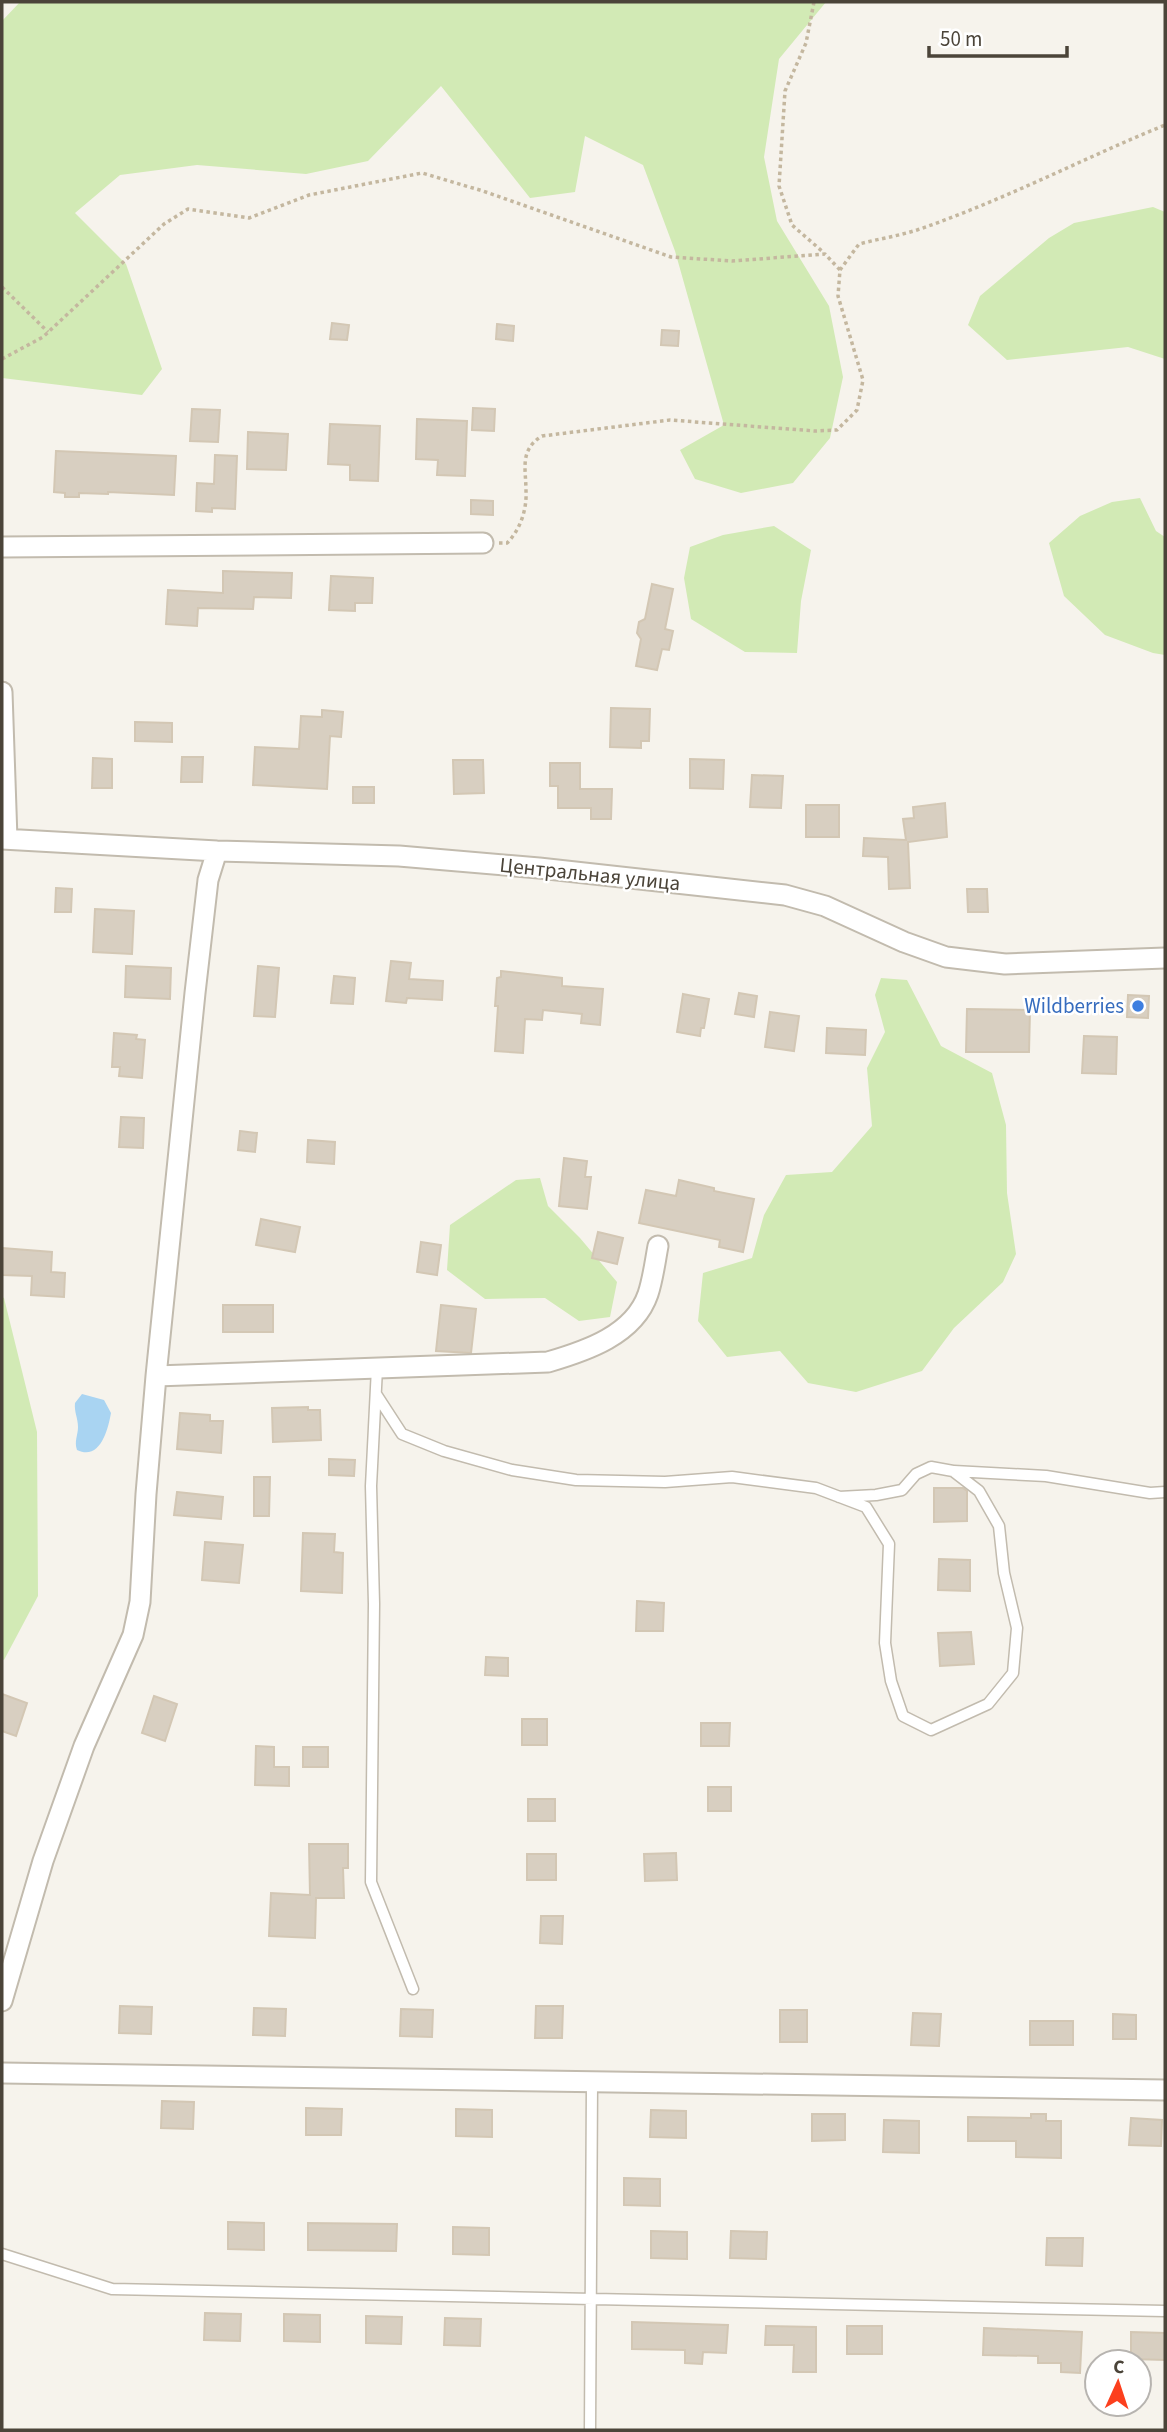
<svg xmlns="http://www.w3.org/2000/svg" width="1167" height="2432" font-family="'Source Sans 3',sans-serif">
  <rect width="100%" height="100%" fill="#f6f3ec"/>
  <path fill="#d2eab5" d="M20,2H826L779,59L764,157L777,221L829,306L843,377L830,438L793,483L741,493L695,479L680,450L724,425L675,251L643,165L585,136L575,192L530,198L441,86L368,161L306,174L197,165L120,175L75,213L126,264L162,369L142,395L2,378V21Z
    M1153,207L1165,212V359L1128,347L1007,360L968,325L980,296L1049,238L1074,223Z
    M1140,498L1156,531L1165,537V655L1153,653L1105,635L1064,596L1049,543L1080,516L1112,502Z
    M774,526L811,550L801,601L797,653L745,652L691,619L684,578L690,547L723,535Z
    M881,978L907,980L941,1046L992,1073L1006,1125L1007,1193L1016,1254L1003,1282L954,1328L922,1371L856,1392L808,1383L780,1351L727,1357L698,1321L703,1273L752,1258L764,1215L786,1175L832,1172L872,1126L867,1068L885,1032L875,995Z
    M540,1178L548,1206L580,1238L617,1282L610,1317L579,1321L545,1298L485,1299L447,1270L450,1225L516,1180Z
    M2,1297L4,1298L37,1432L38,1596L4,1660L2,1659Z"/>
  <path fill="#a9d4f2" d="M82,1394L104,1400L111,1413C108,1430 100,1461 77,1450C74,1441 78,1435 78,1427C78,1418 74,1412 75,1403Z"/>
  <path fill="#d8cfc1" stroke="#d3c7b4" stroke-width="2" d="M332,323L349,325L347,340L330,339Z
    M497,324L514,326L513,341L496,339Z
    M662,330L679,331L678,346L661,345Z
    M473,408L495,409L494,431L472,430Z
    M192,409L220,410L218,442L190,441Z
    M417,419L467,421L465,476L437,475L438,460L416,459Z
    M330,424L380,426L378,481L350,480V465L328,464Z
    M248,432L288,434L286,470L247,469Z
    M56,451L176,456L174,495L108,492V494L79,493V497H65V493L54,492Z
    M215,455L237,456L235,509L212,508V512L196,511L197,483L214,484Z
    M471,500L493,501V515L471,514Z
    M223,571L292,573L291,598L254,597L253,609L198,608L197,626L166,624L168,590L223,593Z
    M331,576L373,578L372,603H355V611L329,610Z
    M652,584L673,589L665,629L673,631L669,650L662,649L657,670L636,666L641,639L637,633L639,622L645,619Z
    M611,708L650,709L649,741H641V748L610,747Z
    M322,710L343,712L341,737L330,736L327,789L253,785L255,747L299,749L301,716L322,717Z
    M135,722L172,723V742L135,741Z
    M182,757H203L202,782H181Z
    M93,758L112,759V788H92Z
    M690,759L724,760L723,789L690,788Z
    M453,760H483L484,793L454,794Z
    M550,763H580V789H612L611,819H591V808H558V786H550Z
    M752,775L783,776L781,808L750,807Z
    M353,787H374V803H353Z
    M945,803L947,837L908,842L910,888L889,889L888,857L863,856L864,838L906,840L903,819L914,818L913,807Z
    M806,805H839V837H806Z
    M56,888L72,889L71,912H55Z
    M967,889H987L988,912H968Z
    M95,909L134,911L132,954L93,952Z
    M391,961L411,963L409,979L443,981L442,1000L407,998L406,1003L386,1001Z
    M126,966L171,968L170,999L125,997Z
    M258,966L279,968L275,1017L254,1016Z
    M501,971L562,978V986L603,989L600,1025L581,1023L582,1014L543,1010L542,1020L525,1019L523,1053L495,1051L498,1006H495L497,978L501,977Z
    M334,976L355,978L353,1004L331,1003Z
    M739,993L757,996L754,1017L735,1014Z
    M683,994L709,999L704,1028H701L700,1036L677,1032Z
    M1128,995L1149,996L1148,1018L1127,1017Z
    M967,1009L1030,1010L1029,1052H966Z
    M770,1012L799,1016L794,1051L765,1047Z
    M827,1028L866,1030L865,1055L826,1053Z
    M114,1033L137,1035L136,1039L145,1040L142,1078L119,1076L120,1067H112Z
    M1084,1036L1117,1037L1116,1074L1082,1073Z
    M121,1117L144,1118L143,1148L119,1147Z
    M240,1131L257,1133L255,1152L238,1150Z
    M308,1140L335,1142L334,1164L307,1162Z
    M564,1158L587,1161L585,1177H591L587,1209L559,1206Z
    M679,1180L714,1188V1191L754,1199L743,1252L719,1247L720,1240L639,1223L646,1190L676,1196Z
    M261,1219L300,1227L295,1252L256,1245Z
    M598,1232L623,1238L617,1264L592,1258Z
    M421,1242L441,1245L437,1275L417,1272Z
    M2,1248L52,1252L51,1272L65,1273L64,1297L31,1295L32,1276L2,1275Z
    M223,1305H273V1332H223Z
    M441,1305L476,1309L471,1353L436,1351Z
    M308,1407V1410H320L321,1440L273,1442L272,1408Z
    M180,1413L210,1415V1421H223L221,1453L177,1449Z
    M329,1459L355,1460L354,1476L329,1475Z
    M254,1477H270L269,1516H254Z
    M934,1488H963L967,1491V1521L934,1522Z
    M177,1492L223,1497L221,1519L174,1515Z
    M303,1533L335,1534L334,1552L343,1553L342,1593L301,1591Z
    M205,1542L243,1545L239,1583L202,1580Z
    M939,1559L970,1560V1591L938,1590Z
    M637,1601L664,1603L663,1631H636Z
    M971,1632L974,1664L940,1666L938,1633Z
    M486,1657L508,1658V1676L485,1675Z
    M2,1694L27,1703L16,1736L2,1731Z
    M154,1696L177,1704L165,1741L142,1733Z
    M522,1719H547V1745H522Z
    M701,1723H730L729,1746H701Z
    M256,1746L274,1747V1767H289V1786L255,1785Z
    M303,1747H328V1767H303Z
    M708,1787H731V1811H708Z
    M528,1799H555V1821H528Z
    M309,1844H348V1868H343L344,1898H316L315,1938L269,1936L271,1893L310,1895Z
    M676,1853L677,1880L645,1881L644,1854Z
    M527,1854H556V1880H527Z
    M541,1916H563L562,1944L540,1943Z
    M120,2006L152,2007L151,2034L119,2033Z
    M536,2006H563L562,2038H535Z
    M254,2008L286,2009L285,2036L253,2035Z
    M401,2009L433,2010L432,2037L400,2036Z
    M780,2010H807V2042H780Z
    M913,2013L941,2014L939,2046L911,2045Z
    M1113,2014L1136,2015V2039H1113Z
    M1030,2021H1073V2045H1030Z
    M162,2101L194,2102L193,2129L161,2128Z
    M306,2108L342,2109L341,2135H306Z
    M456,2109L492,2110V2137L456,2136Z
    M651,2110L686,2111V2138L650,2137Z
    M812,2114H845V2140L812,2141Z
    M1031,2114H1046V2121H1061V2158L1016,2157V2141H968V2117L1031,2118Z
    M1131,2118L1162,2120L1161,2146L1129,2145Z
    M884,2120L919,2121V2153L883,2152Z
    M624,2178L660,2179V2206L624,2205Z
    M228,2222L264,2223V2250L228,2249Z
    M308,2223L397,2224L396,2251L308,2250Z
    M453,2227L489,2228V2255L453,2254Z
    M651,2231L687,2232V2259L651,2258Z
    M731,2231L767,2232L766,2259L730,2258Z
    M1047,2238H1083L1082,2266L1046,2265Z
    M205,2313L241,2314L240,2341L204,2340Z
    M284,2314L320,2315V2342L284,2341Z
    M366,2316L402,2317L401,2344L366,2343Z
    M445,2318L481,2319L480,2346L444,2345Z
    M632,2322L728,2325L726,2353L703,2352L702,2364L685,2363V2350L632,2349Z
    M766,2326L816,2327V2372H793L794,2345H765Z
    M847,2326H882V2354H847Z
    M984,2328L1082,2332L1080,2373L1061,2372V2363H1038V2356L983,2355Z
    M1131,2332L1165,2333V2360L1131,2359Z"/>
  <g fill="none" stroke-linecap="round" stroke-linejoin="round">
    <defs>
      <path id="lane" d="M377,1368L371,1486L374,1604L371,1882L413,1989
        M376,1394L402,1434L444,1451L512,1470L576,1480L665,1482L732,1477L816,1488L866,1507L889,1544L885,1643L891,1681L903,1716L931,1730L988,1704L1013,1673L1017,1628L1004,1573L999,1526L979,1491L953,1471L931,1467L916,1474L902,1490L876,1495L839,1497
        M954,1471L1046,1476L1150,1493L1165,1492
        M2,2254L112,2289L1165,2311
        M590,2430L592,2083"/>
      <path id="street" d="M2,547L483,543
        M2,692L7,839
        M2,839L217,851L399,856L539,868L785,895L825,906L904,942L946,957L1005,964L1165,958
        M156,1376L548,1362C586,1351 634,1335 648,1294C653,1279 655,1262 658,1246
        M2,2001L43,1861L84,1746L133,1635L140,1602L146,1494L156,1376L195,993L208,880L217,851
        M2,2073L1165,2090"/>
    </defs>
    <use href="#lane" stroke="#c2bbae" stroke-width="13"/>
    <use href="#street" stroke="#c2bbae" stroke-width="23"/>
    <path stroke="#c4b79f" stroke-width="3.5" stroke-dasharray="3.5 3.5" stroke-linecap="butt" d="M814,2L806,43L785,91L779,186L792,225L823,252
      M2,287L48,332
      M2,359L43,337L164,224L188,209L249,218L309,195L422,173L483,191L671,257L732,261L825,254L840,270
      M499,543H507C520,530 527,510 526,491C526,469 519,450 542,436L670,420L815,431L837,430L857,410L863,380L838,296L840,270L859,244C878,239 898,236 917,230C1002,201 1082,159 1165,125"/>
    <use href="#lane" stroke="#fff" stroke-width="10"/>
    <use href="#street" stroke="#fff" stroke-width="19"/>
  </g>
  <circle fill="#3f7fe0" stroke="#fff" stroke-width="2.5" cx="1138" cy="1006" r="7"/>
  <g text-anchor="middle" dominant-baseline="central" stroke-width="5" stroke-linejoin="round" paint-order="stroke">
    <g font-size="21" fill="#4b4439" stroke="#fff">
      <text transform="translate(590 874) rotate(6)">Центральная улица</text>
    </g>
    <g font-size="21" fill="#366cbe" stroke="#fff" text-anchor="end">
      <text x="1124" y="1006">Wildberries</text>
    </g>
  </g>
  <rect width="1167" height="2432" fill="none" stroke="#4b4439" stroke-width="7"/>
  <g transform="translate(1118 2383) rotate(3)"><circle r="33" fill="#ffffff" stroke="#b7b4b0" stroke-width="2"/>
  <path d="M0-5L12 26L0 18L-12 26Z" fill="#fc3f1d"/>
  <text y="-10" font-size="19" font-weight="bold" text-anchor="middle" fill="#4b4439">С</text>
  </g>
  <path d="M929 46v10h138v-10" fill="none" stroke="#4b4439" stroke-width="3.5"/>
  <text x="940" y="46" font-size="21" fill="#4b4439" stroke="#ffffff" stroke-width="5" paint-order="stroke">50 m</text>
</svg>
